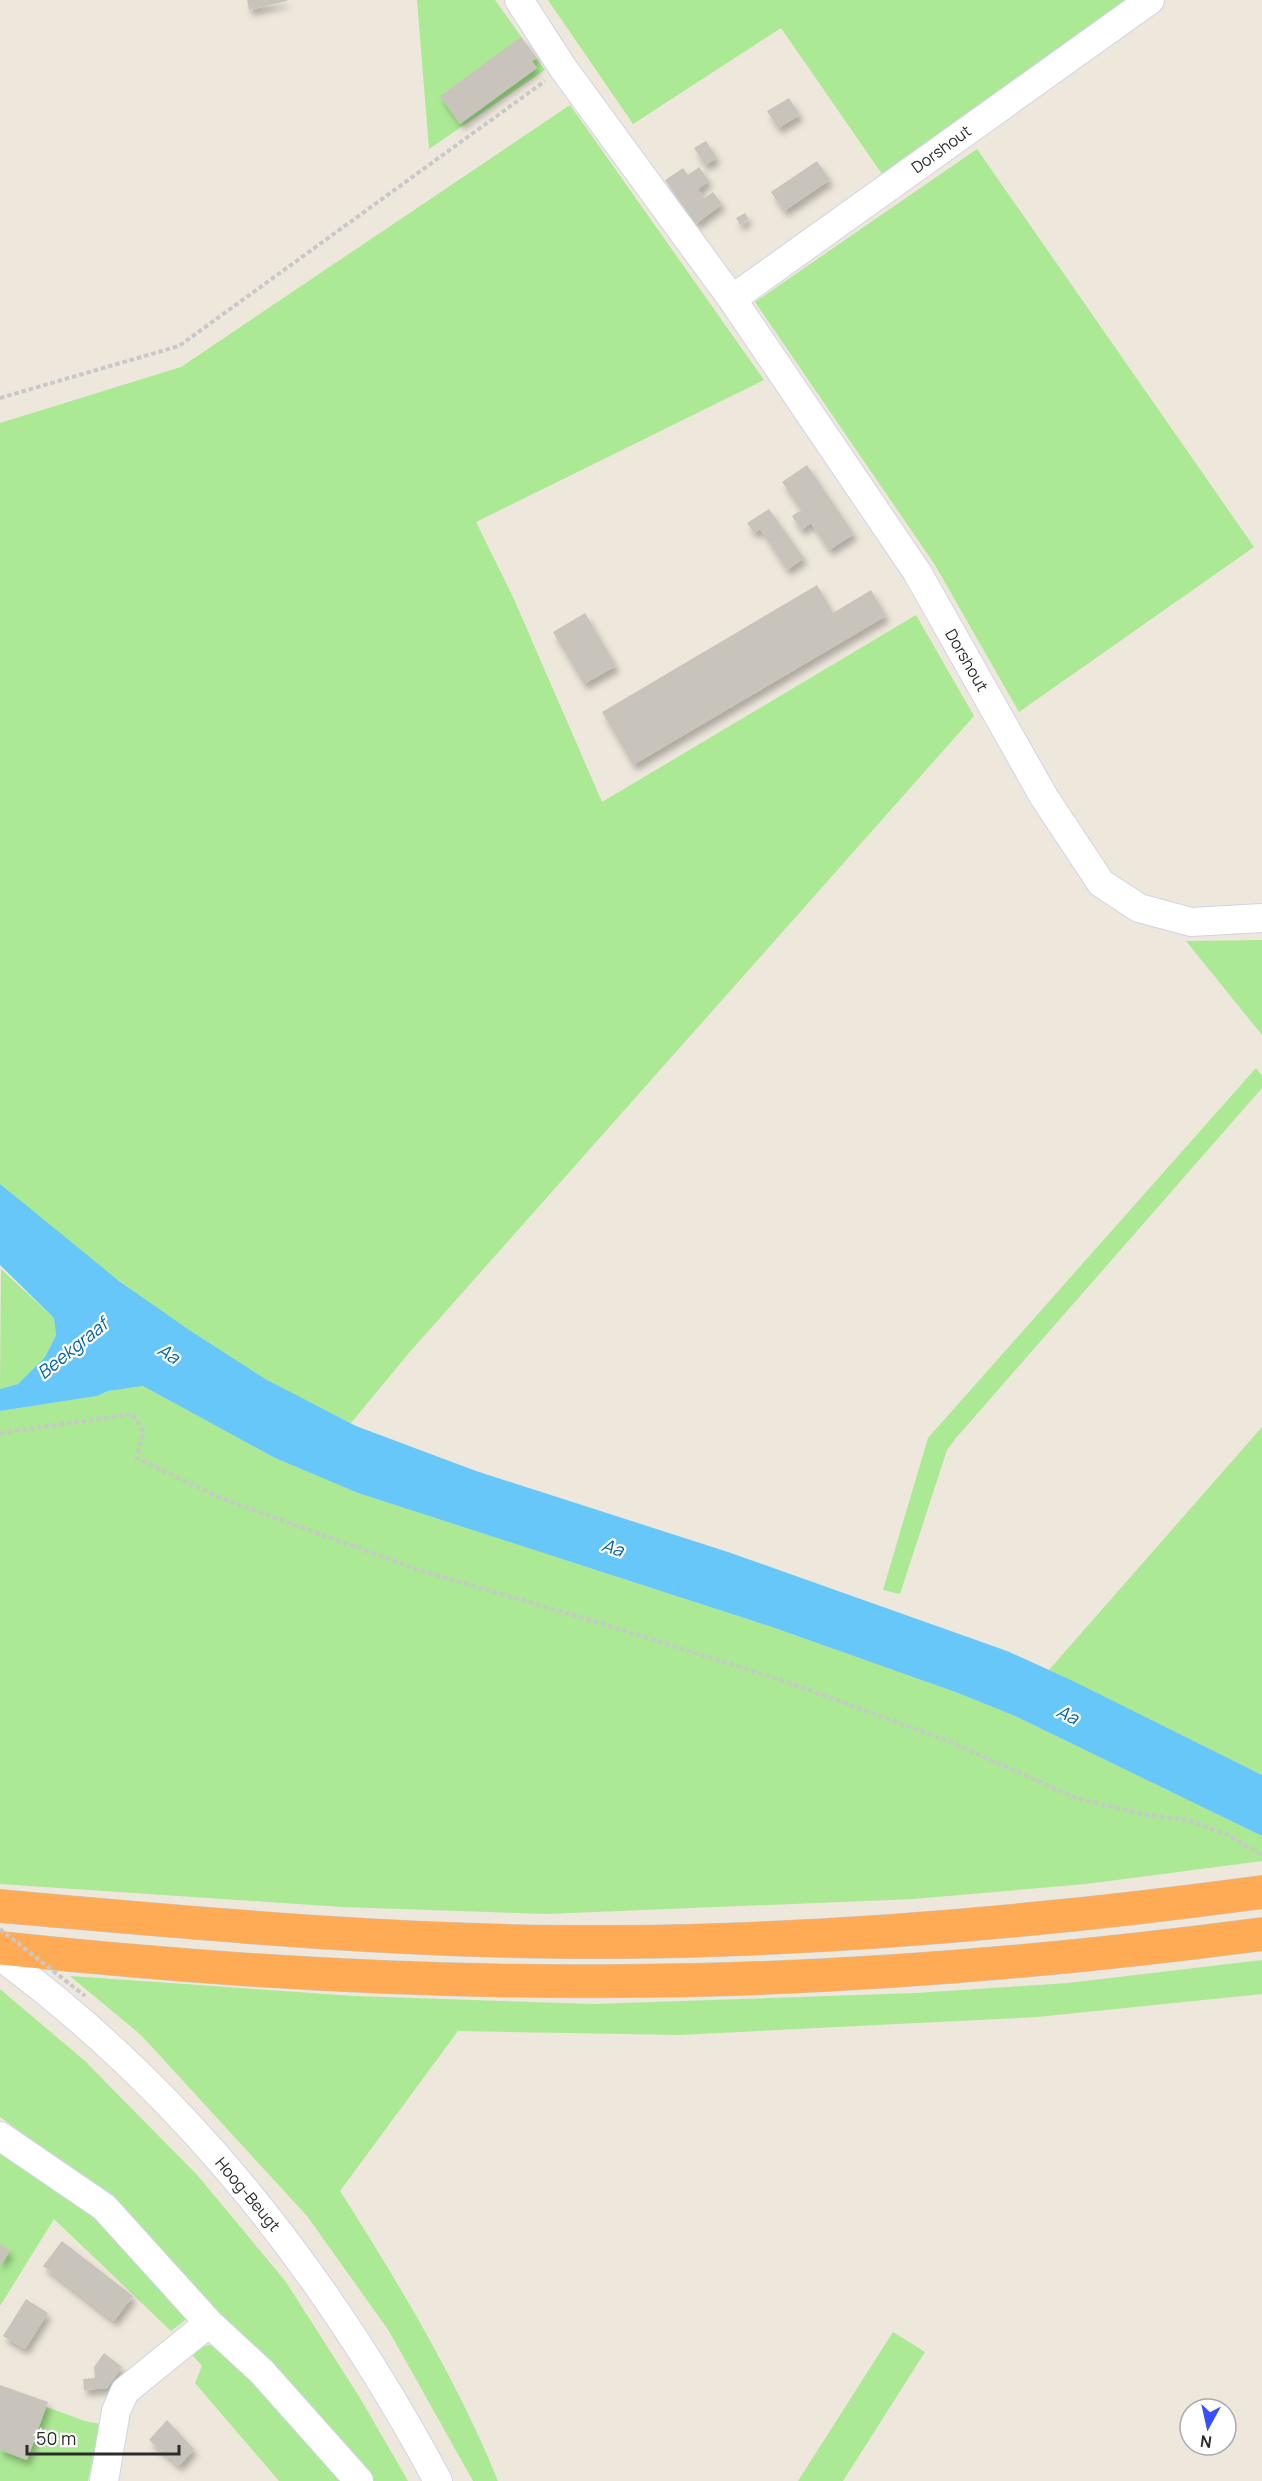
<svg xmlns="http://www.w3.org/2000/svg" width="1262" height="2481" font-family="Manrope,sans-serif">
  <defs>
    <filter id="shadow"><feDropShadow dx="3.5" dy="6" stdDeviation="3" flood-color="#0004"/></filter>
  </defs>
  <rect width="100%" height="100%" fill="#eee7dc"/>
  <path fill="#abe994" d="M417,0H495L545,70L429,149Z
    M548,0H1132L882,174L781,28L633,124Z
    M570,105L764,380L476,522L513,597L602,802L916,615L974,716L408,1354L351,1423C322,1409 293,1395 265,1379C171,1323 82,1256 0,1184V423L181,367Z
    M977,149L1254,547L1019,712L935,565L755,302Z
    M1262,940V1035L1186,941Z
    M1256,1068L1262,1076V1088L956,1438L947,1450L900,1594L883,1590L928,1438Z
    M1,1269L54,1318L56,1335L45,1357L18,1384L0,1389Z
    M143,1386L275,1458L358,1493L769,1626L958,1693L1015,1716L1262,1836V1861L1086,1884L913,1899L547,1914L342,1907L0,1884V1411L97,1396L108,1391Z
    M1262,1427V1775L1049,1670Z
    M1262,1960V1994L1037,2017L679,2035L458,2031L340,2191C399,2284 456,2378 498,2481H473L389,2331L307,2216L141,2035L70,1976L354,1996L593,2004L916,1993L1068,1983Z
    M0,1989L85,2061L198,2176L286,2282L360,2398L408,2481H374L77,2172L0,2117Z
    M0,2142L69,2191L193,2314L171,2331L54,2219L0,2306Z
    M893,2332L925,2352L843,2481H798Z
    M209,2345L226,2347L349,2481H279L195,2383L202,2366L189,2351Z
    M0,2390L85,2421L100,2424L88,2481H0Z"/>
  <path fill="#66c7f8" d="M0,1184L119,1281L192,1332L267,1380L356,1426L476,1471L728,1552L1007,1651L1073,1681L1262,1775V1836L1015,1716L958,1693L769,1626L358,1493L275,1458L143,1386L108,1391L97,1396L0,1411V1389L18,1384L45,1357L56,1335L54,1318L0,1265Z"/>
  <path fill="#c9c4bb" filter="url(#shadow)" d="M247,0H287V1L249,10Z
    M521,37L537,58L532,61L537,68L460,124L440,96Z
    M789,98L800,115L778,128L767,111Z
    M706,141L717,158L705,165L694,148Z
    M817,161L830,180L784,211L771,192Z
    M699,167L709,181L698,189L704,198L713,192L722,204L696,224L665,180L683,168L688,175Z
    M745,213L749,219L740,225L736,218Z
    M807,465L854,534L829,550L811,523L801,530L792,516L801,510L782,482Z
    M769,509L804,558L787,570L760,529L754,533L747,523Z
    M817,585L833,613L871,590L886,616L633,765L602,712Z
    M585,613L616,666L584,684L553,632Z
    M62,2241L133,2296L114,2321L43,2266Z
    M0,2244L10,2251L0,2266Z
    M26,2299L48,2313L25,2349L3,2336Z
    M104,2353L122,2367L107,2388L84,2390L83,2379L95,2378L94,2367Z
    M0,2385L48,2402L27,2460L0,2450Z
    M167,2420L194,2449L179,2466L149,2440Z"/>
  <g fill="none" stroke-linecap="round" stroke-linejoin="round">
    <defs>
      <path id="minor" d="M519,0L563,68L732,299L917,572L1044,797L1101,883L1139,908L1191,922L1262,918
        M732,299L1150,0
        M0,1956C188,2095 328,2276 438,2481
        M0,2136L104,2207L209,2323
        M104,2481L116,2411L125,2391L209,2323L262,2372L359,2481"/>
      <path id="highway" d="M0,1906C202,1924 406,1943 609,1942C826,1941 1047,1921 1262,1892
        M0,1948C206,1970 414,1983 622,1981C836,1980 1050,1962 1262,1934"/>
    </defs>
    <use href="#minor" stroke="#d1d3e5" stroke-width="30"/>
    <use href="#highway" stroke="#c8c8c8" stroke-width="34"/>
    <path stroke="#c8c8c8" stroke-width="4" stroke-dasharray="4.5 3" stroke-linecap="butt" d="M0,398L179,346L545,81
      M0,1433L133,1414L143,1431L137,1458L221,1498L419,1570L590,1620L787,1682L948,1741L1076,1798L1147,1815L1188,1820L1228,1835L1262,1855"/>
    <use href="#minor" stroke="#fff" stroke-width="28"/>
    <use href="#highway" stroke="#ffab56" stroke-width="33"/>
    <path stroke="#c8c8c8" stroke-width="4" stroke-dasharray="4.5 3" stroke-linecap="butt" d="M0,1929L85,1996"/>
  </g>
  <g text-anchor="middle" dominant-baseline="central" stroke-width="4.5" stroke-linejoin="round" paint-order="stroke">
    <g font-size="16" fill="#2b2b2b" stroke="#fff">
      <text transform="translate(941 149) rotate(-36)">Dorshout</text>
      <text transform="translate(967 660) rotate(60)">Dorshout</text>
      <text transform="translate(248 2194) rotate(50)">Hoog-Beugt</text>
    </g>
    <g font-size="18" font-style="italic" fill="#0263a7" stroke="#fff">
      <text transform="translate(72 1348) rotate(-39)">Beekgraaf</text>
      <text transform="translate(169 1353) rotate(33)">Aa</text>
      <text transform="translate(613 1547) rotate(18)">Aa</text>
      <text transform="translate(1068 1714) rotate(26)">Aa</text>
    </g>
  </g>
  <g transform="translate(1208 2427) rotate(188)"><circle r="28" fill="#ffffff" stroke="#aaaaaa" stroke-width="1.5"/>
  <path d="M0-4.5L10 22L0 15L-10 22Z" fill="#384fff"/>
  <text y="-9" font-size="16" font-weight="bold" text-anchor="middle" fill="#2b2b2b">N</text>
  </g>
  <path d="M27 2445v9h152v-9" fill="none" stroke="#2b2b2b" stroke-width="3"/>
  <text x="36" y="2445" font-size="18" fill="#2b2b2b" stroke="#ffffff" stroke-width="4.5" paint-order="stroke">50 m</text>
</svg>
